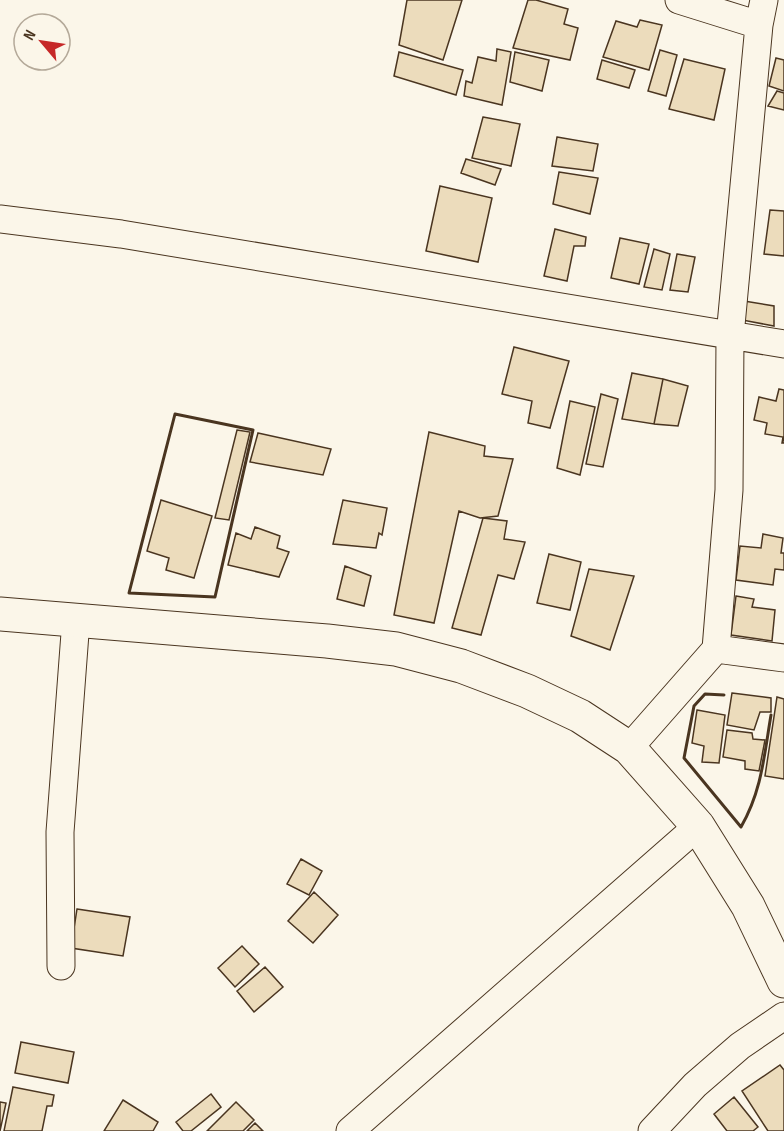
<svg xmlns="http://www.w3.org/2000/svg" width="784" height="1131" font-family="'Sofia Sans Condensed',sans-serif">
  <rect width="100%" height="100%" fill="#fbf6e9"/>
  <path fill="#ecdcbc" stroke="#4a3520" stroke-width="1.5" d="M407,0H462L443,60L399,45Z
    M528,0H536L568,9L564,24L578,28L570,60L513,48Z
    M640,20L662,25L649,70L603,57L616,21L637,27Z
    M497,49L511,52L502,105L464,96L466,81L472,83L478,57L496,61Z
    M660,50L677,55L666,96L648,91Z
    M399,52L463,70L456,95L394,76Z
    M515,52L549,60L542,91L510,82Z
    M776,58L784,60V91L769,86Z
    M684,59L725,69L714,120L669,109Z
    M602,60L635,70L629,88L597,79Z
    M777,91L784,93V110L768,106Z
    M483,117L520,124L511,166L472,158Z
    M557,137L598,144L593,171L552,166Z
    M466,159L501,169L495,185L461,173Z
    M559,172L598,178L590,214L553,204Z
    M440,186L492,198L478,262L426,251Z
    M770,210L784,211V256L764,254Z
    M555,229L586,237L585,246H574L567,281L544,276Z
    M620,238L649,244L639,284L611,278Z
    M654,249L670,254L662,290L644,287Z
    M677,254L695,257L688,292L670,290Z
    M744,301L774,306V326L742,320Z
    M514,347L569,361L550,428L528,423L532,401L502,394Z
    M632,373L663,379L654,424L622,419Z
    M663,379L688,386L678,426L654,424Z
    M779,389L784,390V443H782L783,437L765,434L767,423L754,420L759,397L776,401Z
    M601,394L618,399L603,467L586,464Z
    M570,401L595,407L580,475L557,468Z
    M237,430L250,432L229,520L215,518Z
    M429,432L485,446L484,456L513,459L498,516L480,518L459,511L434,623L394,615Z
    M258,433L331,449L323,475L250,462Z
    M161,500L212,516L194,578L166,570L169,558L147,551Z
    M343,500L387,508L382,535L379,533L376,548L333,544Z
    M483,518L507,521L504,539L525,542L514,579L498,575L481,635L452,628Z
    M255,527L280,536L277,548L289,552L279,577L228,565L236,533L251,539Z
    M763,534L783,538L781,553H784V570L775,569L773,585L736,580L740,546L761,548Z
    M549,554L581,562L570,610L537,603Z
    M345,566L371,576L364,606L337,599Z
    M589,569L634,576L610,650L571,636Z
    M736,596L754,599L752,607L775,610L772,641L731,635Z
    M732,693L771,698V712H760L754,730L727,725Z
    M777,697L784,699V779L765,776Z
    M697,710L725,715L719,763L702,762L704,746L692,743Z
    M727,730L752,733L753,739L765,740L759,771L745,769V761L723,757Z
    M301,859L322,871L309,895L287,884Z
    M314,892L338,915L313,943L288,921Z
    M77,909L130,917L123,956L71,948Z
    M242,946L259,964L235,987L218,968Z
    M265,967L283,987L254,1012L237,991Z
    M21,1042L74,1052L68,1083L15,1073Z
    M780,1065L784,1070V1131H768L742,1091Z
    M13,1087L54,1095L52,1106H47L42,1131H4Z
    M211,1094L221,1107L191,1131H183L176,1122Z
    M734,1097L758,1127L753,1131H727L714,1114Z
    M123,1100L158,1122L153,1131H104Z
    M0,1102L6,1103L0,1131Z
    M236,1102L254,1120L243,1131H207Z
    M255,1123L263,1131H247Z"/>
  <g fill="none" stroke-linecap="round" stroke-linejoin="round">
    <defs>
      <path id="minor" d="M679,0L759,25
        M0,219L121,234L784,344
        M716,649L784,658
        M629,748L716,649L729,490L730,336L759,25L764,0
        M61,966L60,832L76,620
        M350,1131L698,826
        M652,1131L695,1085L740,1046L784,1016"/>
      <path id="tertiary" d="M0,614L327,641L396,649L461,666L527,691L580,716L629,748L698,826L748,906L784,981"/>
    </defs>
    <use href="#minor" stroke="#4a3520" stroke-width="29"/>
    <use href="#tertiary" stroke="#4a3520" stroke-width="35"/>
    <use href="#minor" stroke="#fbf6e9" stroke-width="27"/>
    <use href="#tertiary" stroke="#fbf6e9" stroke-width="33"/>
    <path stroke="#4a3520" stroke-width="3" d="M175,414L253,430L215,597L129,593Z
      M724,695L705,694L694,706L684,758L741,827C762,790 764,756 771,715"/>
  </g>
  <g transform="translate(42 42) rotate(299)"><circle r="28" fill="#fbf6e9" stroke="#b4a999" stroke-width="1.5"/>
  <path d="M0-4.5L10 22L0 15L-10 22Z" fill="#c62828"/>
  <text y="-9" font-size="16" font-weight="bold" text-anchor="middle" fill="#4a3520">N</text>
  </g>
</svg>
